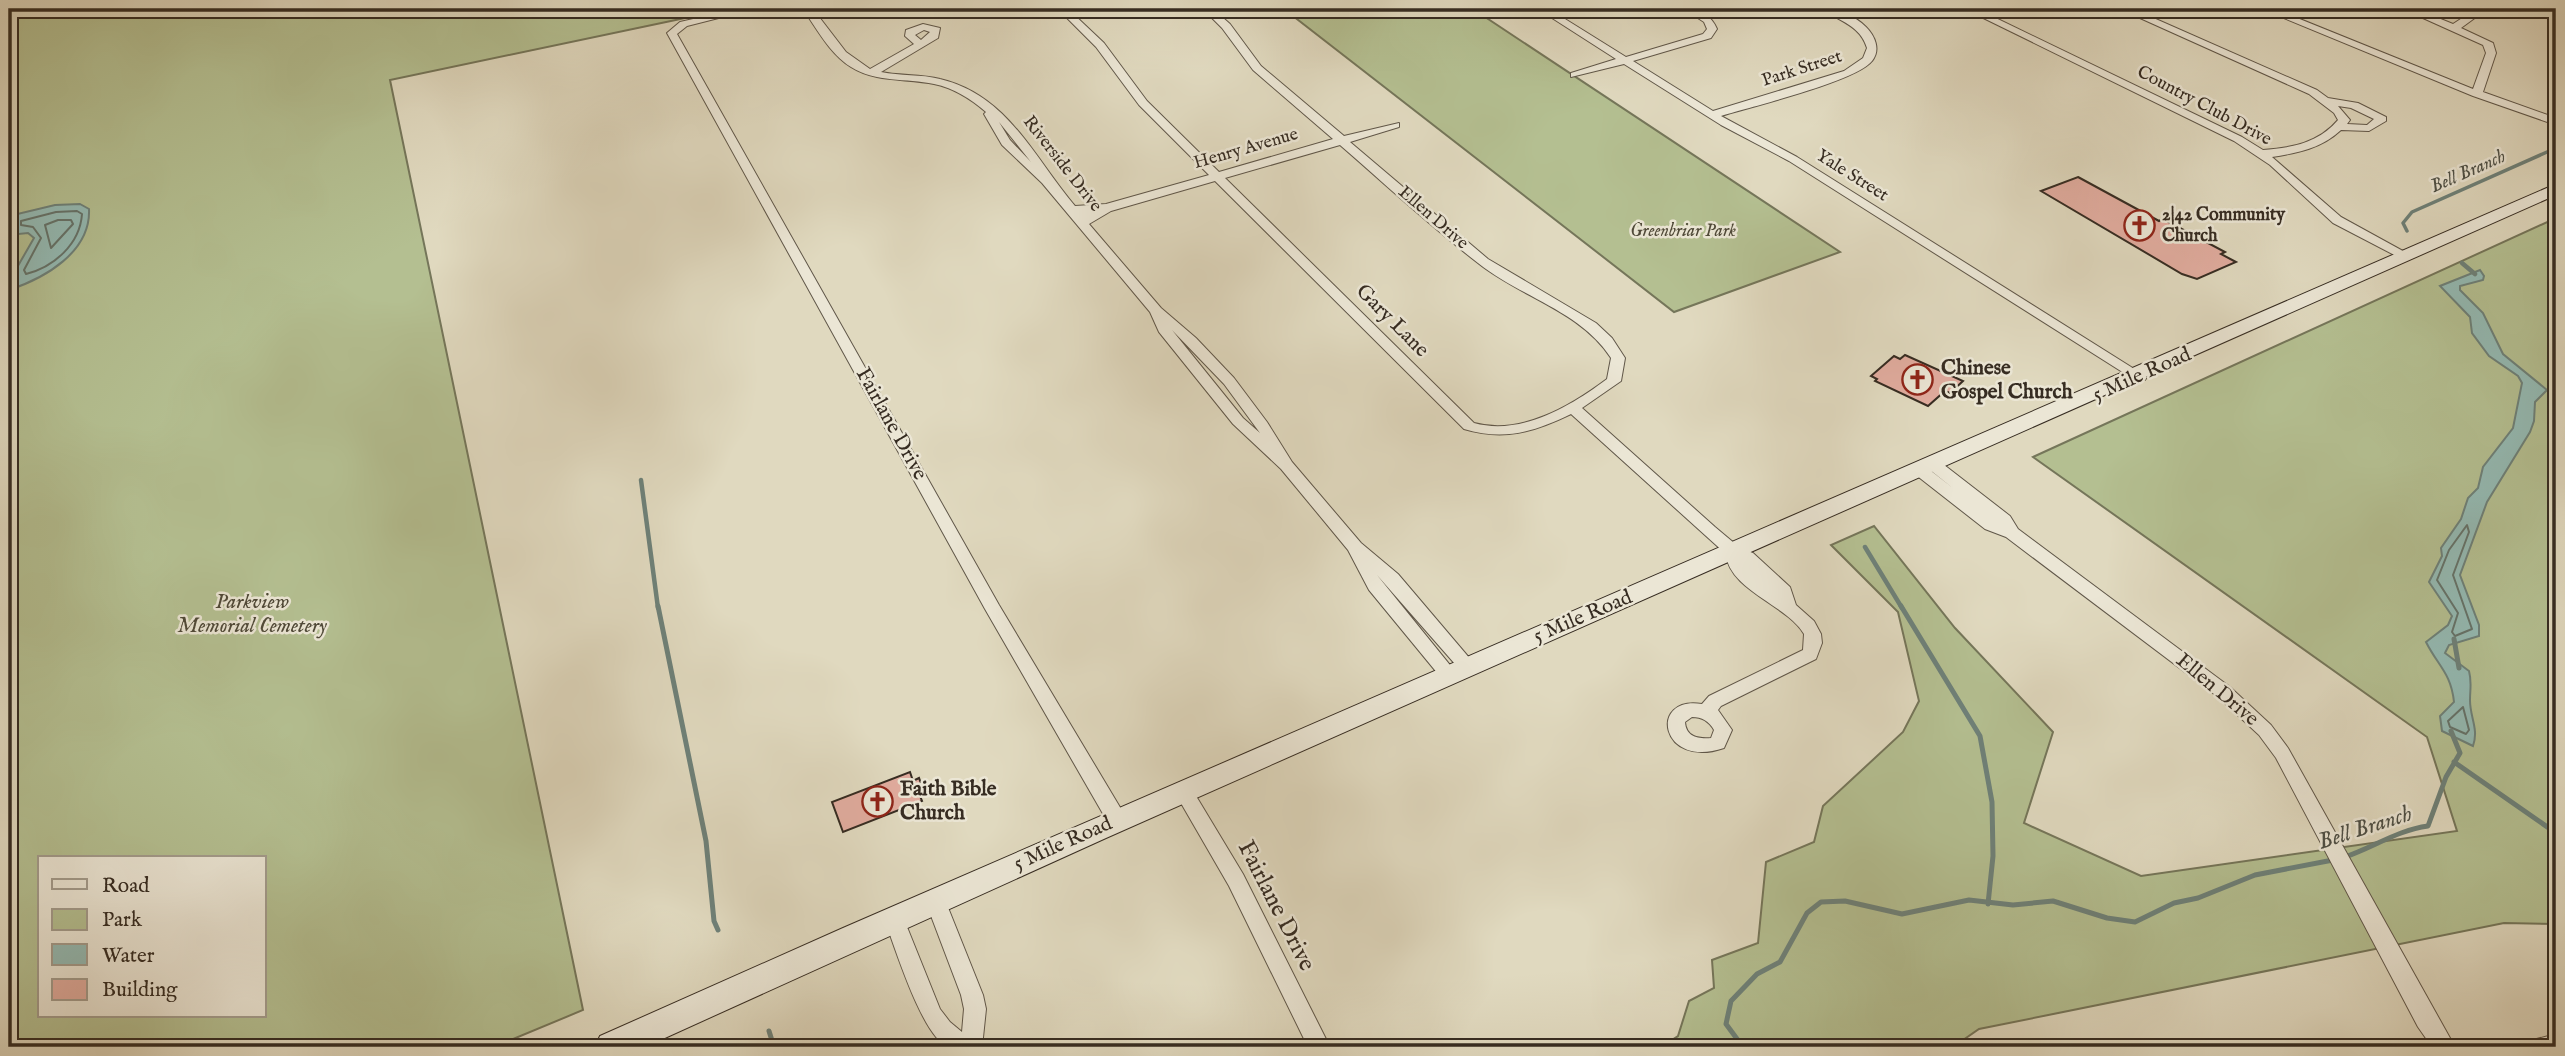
<svg xmlns="http://www.w3.org/2000/svg" width="2565" height="1056" font-family="'IM FELL English',serif">
  <rect width="100%" height="100%" fill="#e0d9bf"/>
  <filter id="stains"><feTurbulence type="fractalNoise" baseFrequency=".00286" numOctaves="4"/><feColorMatrix values="0 0 0 0 .2 0 0 0 0 .09 0 0 0 0 .02 0 0 0 .5 -.17"/></filter>
  <radialGradient id="worn" r=".72"><stop offset=".6" stop-color="#630" stop-opacity="0"/><stop offset="1" stop-color="#630" stop-opacity=".3"/></radialGradient>
  <path fill="#b4bf91" stroke="#75765a" stroke-width="2" fill-rule="evenodd" d="M9,9H728L390,80L583,1010L494,1047H9ZM40,858H264V1016H40Z
    M1284,9H1473L1840,252L1674,312Z
    M2556,218V924L2504,923L1979,1029L1953,1047H1661L1678,1036L1689,1001L1714,988L1712,960L1758,943L1766,862L1814,842L1823,806L1903,732L1919,701L1898,612L1831,545L1874,526L1955,628L2053,732L2024,823L2141,876L2457,831L2427,737L2033,457Z"/>
  <path fill="#94bab3" stroke="#6e8179" stroke-width="2" d="M80,204L89,209C91,252 45,278 9,290V275L15,271L34,238L28,233L9,235V216L55,205Z
    M2480,270L2484,276L2483,280L2460,286V290L2483,313L2503,354L2547,390L2535,402L2534,421L2530,432L2487,502L2460,575L2479,625V636L2449,645L2445,653L2469,671C2472,682 2470,689 2470,700C2470,718 2479,729 2473,746L2442,731L2440,716L2454,702C2451,673 2438,666 2426,642L2448,625L2452,616L2429,582L2442,556L2441,548L2461,519L2468,498L2478,488L2483,467L2513,428L2522,383L2518,376L2489,356L2472,333L2470,317L2440,286Z"/>
  <g fill="none" stroke-linecap="round" stroke-linejoin="round">
    <path stroke="#65736a" stroke-width="2" d="M77,211L82,214C80,244 54,267 26,274L24,270L41,238L33,227L21,225V221L56,212Z
      M58,220H71L73,224L51,248L45,225Z
      M2467,525L2469,532L2453,575L2472,629L2455,636L2452,632L2458,613L2437,580L2449,550Z
      M2463,707L2469,730L2466,734L2450,727L2448,721Z"/>
    <path stroke="#6e8179" stroke-width="3.5" d="M2556,26L2552,27L2556,43
      M2407,231L2403,223L2412,212L2556,148"/>
    <path stroke="#6e8179" stroke-width="4.5" d="M2462,263L2475,274
      M641,480L658,608
      M1865,547L1902,608"/>
    <path stroke="#6e8179" stroke-width="5" d="M658,606L706,841L714,921L718,930
      M1901,606L1980,736L1992,802L1993,856L1988,904
      M2454,639L2459,668
      M2454,762L2556,833
      M2345,857C2374,847 2398,830 2428,826L2446,777L2460,753L2451,731
      M769,1031L774,1047
      M1743,1047L1726,1024L1731,1001L1757,974L1780,962L1807,913L1821,902L1845,901L1902,914L1969,900L2013,905L2053,901L2107,918L2135,922L2174,903L2198,898L2255,875L2333,860"/>
  </g>
  <path fill="#e1ac9f" stroke="#362c22" stroke-width="2" d="M2078,177L2159,221L2163,219L2225,252L2221,254L2236,262L2197,279L2182,274L2041,191Z
    M1905,355L1963,381L1950,393L1945,391L1928,406L1875,381L1877,379L1871,376L1894,356L1900,359Z
    M910,772L913,781L919,778L923,789L918,791L922,801L843,832L832,802Z"/>
  <g fill="none" stroke-linecap="round" stroke-linejoin="round">
    <defs>
      <path id="street" d="M737,9H754L687,26L677,34L999,605L1124,814L1127,820L1124,826L1117,828L1110,826L985,609L667,33L680,22Z
        M803,9H813L846,52L870,69L914,44L905,36L906,30L923,24L940,28L938,38L881,72C900,76 921,74 940,79C1008,95 1034,158 1075,206L1106,204L1209,175L1139,105L1096,47L1058,9H1068L1104,43L1147,101L1219,172L1333,139L1253,70L1222,28L1203,9H1213L1230,24L1261,66L1344,136L1399,123V127L1350,142L1488,259L1596,323L1612,338L1625,358L1621,381L1582,408L1715,527L1740,548L1753,553L1790,587L1796,605L1814,621L1821,634L1822,643L1816,659L1721,706L1718,710L1732,730L1724,748C1660,770 1648,695 1702,704L1709,696L1803,650L1804,634C1787,605 1729,590 1726,554L1571,414C1534,432 1504,441 1464,429L1215,181L1111,211L1089,224L1161,308L1196,338L1234,378L1267,422L1292,462L1361,543L1398,574L1477,667L1474,672H1462L1377,575L1458,675L1455,680H1443L1369,590L1348,550L1281,469L1233,424L1159,332L1150,312L1042,183L1002,145L984,114L986,112C971,99 954,88 934,84C906,78 876,83 851,67C830,54 817,29 803,9ZM924,30L930,32L921,40L915,35ZM999,122L1031,162L1010,140ZM1340,145C1385,184 1430,226 1478,263C1520,297 1581,311 1611,358L1607,379C1571,406 1521,436 1474,423L1225,178ZM1172,330L1224,384L1260,433L1243,418ZM1692,717C1702,717 1709,721 1714,730L1711,738C1698,739 1686,737 1685,722Z
        M1538,9H1549L1626,57L1703,34L1707,29L1704,22L1684,9C1700,9 1711,15 1717,29L1711,38L1633,61L1713,111L1844,71L1863,58L1867,48C1860,25 1840,22 1823,9C1839,8 1855,16 1866,27C1875,36 1881,50 1872,61C1857,81 1750,107 1721,116L1797,157L2147,377L2145,380H2135L1789,161L1721,125L1624,64L1571,77V73L1616,59Z
        M1965,9H1977L2242,137L2263,150C2291,148 2319,143 2338,120L2334,113L2309,94L2120,9H2133L2317,90L2328,98L2358,103L2386,117V121L2369,131L2341,130C2322,148 2298,153 2272,157L2341,217L2412,256L2406,260L2402,259L2333,223L2270,165L2234,141ZM2338,106L2351,108L2374,119L2367,125L2347,124L2350,120Z
        M2262,9H2275L2473,89L2486,53L2483,45L2403,9H2416L2453,24L2476,9H2487L2461,28L2493,43L2496,53L2483,92L2556,118V125L2473,96Z
        M1934,460L1939,461L2010,516L2018,529L2230,687L2271,725L2288,748L2455,1047H2432L2418,1027L2276,758L2259,735L2218,697L2006,537L1985,529L1916,475L1913,471L1916,467H1926L1954,489L1929,469L1926,465Z
        M1183,783L1190,786L1243,874L1330,1047H1308L1229,886L1174,791L1176,786Z
        M935,891L942,894L945,900L983,995L986,1009L982,1047C972,1047 958,1050 949,1047C923,1040 894,944 884,918L887,912L894,909L901,912L940,1009L950,1022L962,1032L964,1009L961,995L925,900L928,894Z
        M2556,1034V1047H2530L2533,1040Z"/>
      <path id="secondary" d="M2556,184V195L1106,838L645,1047H595L600,1036L843,928Z"/>
    </defs>
    <use href="#street" stroke="#605749" stroke-width="2"/>
    <use href="#secondary" stroke="#362c22" stroke-width="2"/>
    <use href="#street" fill="#ebe6d5" fill-rule="evenodd"/>
    <use href="#secondary" fill="#ebe6d5" fill-rule="evenodd"/>
  </g>
  <defs>
    <symbol id="church-ring" viewBox="-11 -11 22 22"><circle r="9.5" fill="#ebe6d5" stroke="#8f2418" stroke-width="1.5"/><path d="M-1.2-6h2.4v3.5h3.3v2.4h-3.3V6h-2.4V-.1h-3.3v-2.4h3.3Z" fill="#8f2418"/></symbol>
  </defs>
  <g fill-rule="evenodd">
    <use href="#church-ring" x="2122" y="208" width="35" height="35"/>
    <use href="#church-ring" x="1900" y="362" width="35" height="35"/>
    <use href="#church-ring" x="860" y="784" width="35" height="35"/>
  </g>
  <g text-anchor="middle" dominant-baseline="central" stroke-width="5" stroke-linejoin="round" paint-order="stroke">
    <g font-size="18" fill="#362c22" stroke="#ebe6d5">
      <text transform="translate(1802 69) rotate(-18)">Park Street</text>
      <text transform="translate(2204 106) rotate(28)">Country Club Drive</text>
      <text transform="translate(1246 149) rotate(-16)">Henry Avenue</text>
      <text transform="translate(1062 164) rotate(52)">Riverside Drive</text>
      <text transform="translate(1852 176) rotate(32)">Yale Street</text>
      <text transform="translate(1433 218) rotate(41)">Ellen Drive</text>
    </g>
    <g font-size="18" font-weight="bold" fill="#362c22" stroke="#ebe6d5" text-anchor="start">
      <text x="2162" y="215">2|42 Community<tspan x="2162" dy="21">Church</tspan></text>
    </g>
    <g font-size="18" font-style="italic" fill="#4f4938" stroke="#ebe6d5">
      <text x="1683" y="231">Greenbriar Park</text>
    </g>
    <g font-size="19" font-style="italic" fill="#4e5046" stroke="#ebe6d5">
      <text transform="translate(2468 172) rotate(-24)">Bell Branch</text>
    </g>
    <g font-size="21" fill="#362c22" stroke="#ebe6d5">
      <text transform="translate(1392 321) rotate(45)">Gary Lane</text>
      <text transform="translate(2142 375) rotate(-24)">5 Mile Road</text>
      <text transform="translate(891 424) rotate(61)">Fairlane Drive</text>
      <text transform="translate(1583 617) rotate(-23)">5 Mile Road</text>
      <text transform="translate(2217 690) rotate(40)">Ellen Drive</text>
      <text transform="translate(1063 844) rotate(-24)">5 Mile Road</text>
    </g>
    <g font-size="21" font-weight="bold" fill="#362c22" stroke="#ebe6d5" text-anchor="start">
      <text x="1941" y="368">Chinese<tspan x="1941" dy="24">Gospel Church</tspan></text>
      <text x="900" y="789">Faith Bible<tspan x="900" dy="24">Church</tspan></text>
    </g>
    <g font-size="21" font-style="italic" fill="#4f4938" stroke="#ebe6d5">
      <text x="252" y="602">Parkview<tspan x="252" dy="24">Memorial Cemetery</tspan></text>
    </g>
    <g font-size="23" font-style="italic" fill="#4e5046" stroke="#ebe6d5">
      <text transform="translate(2365 828) rotate(-18)">Bell Branch</text>
    </g>
    <g font-size="24" fill="#362c22" stroke="#ebe6d5">
      <text transform="translate(1276 906) rotate(63)">Fairlane Drive</text>
    </g>
  </g>
  <rect width="2565" height="1056" fill="none" stroke="#e0d9bf" stroke-width="35"/>
  <rect x="10" y="10" width="2544" height="1035" fill="none" stroke="#362c22" stroke-width="3.5"/>
  <rect x="18" y="18" width="2530" height="1021" fill="none" stroke="#362c22" stroke-width="2"/>
  <rect x="38" y="856" width="228" height="161" fill="#ebe6d5" stroke="#a39c8d" stroke-width="2"/>
  <rect x="52" y="879" width="35" height="10" fill="#ebe6d5" stroke="#a39c8d" stroke-width="2"/>
  <text x="102" y="892" font-size="21" fill="#362c22">Road</text>
  <rect x="52" y="909" width="35" height="21" fill="#b4bf91" stroke="#a39c8d" stroke-width="2"/>
  <text x="102" y="926" font-size="21" fill="#362c22">Park</text>
  <rect x="52" y="944" width="35" height="21" fill="#94bab3" stroke="#a39c8d" stroke-width="2"/>
  <text x="102" y="962" font-size="21" fill="#362c22">Water</text>
  <rect x="52" y="979" width="35" height="21" fill="#e1ac9f" stroke="#a39c8d" stroke-width="2"/>
  <text x="102" y="996" font-size="21" fill="#362c22">Building</text>
  <rect width="100%" height="100%" filter="url(#stains)"/>
  <rect width="100%" height="100%" fill="url(#worn)"/>
</svg>
